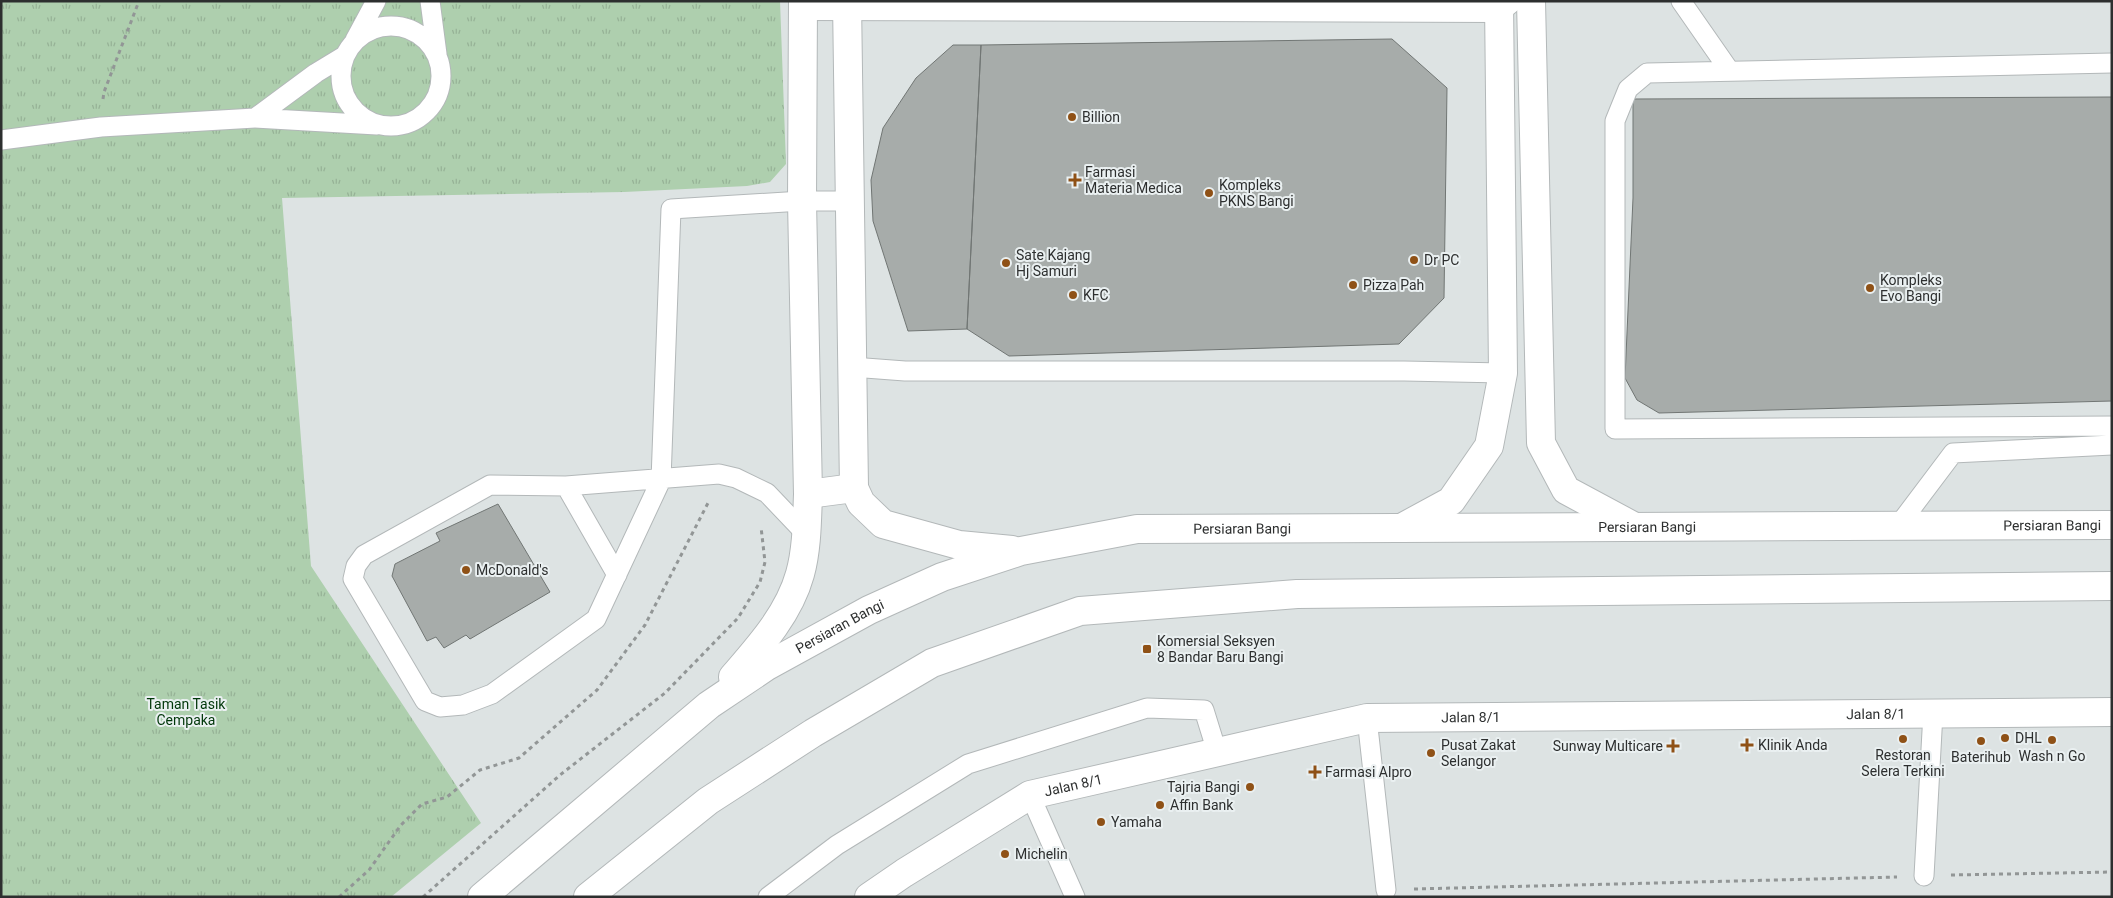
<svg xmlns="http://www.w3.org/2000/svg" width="2113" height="898" font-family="Roboto,sans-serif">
  <defs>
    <pattern id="park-tufts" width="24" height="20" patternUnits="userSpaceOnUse" patternTransform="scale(1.25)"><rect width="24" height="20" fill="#aecfae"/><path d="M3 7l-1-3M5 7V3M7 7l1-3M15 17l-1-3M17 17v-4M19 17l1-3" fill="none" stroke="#96b296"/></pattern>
  </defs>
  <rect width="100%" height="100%" fill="#dde3e3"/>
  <path fill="url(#park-tufts)" d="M1,1H780L786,164L770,182L747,186L624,192L282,198L311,566L481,823L391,897H1Z"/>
  <path fill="#a7acaa" stroke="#717674" d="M1392,39L1447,88L1444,298L1399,344L1009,356L967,329L981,45Z
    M953,45H981L967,329L908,331L873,221L871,180L883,128L916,78Z
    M2112,97V401L1659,413L1637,400L1625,378L1633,198V99Z
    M498,504L550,592L470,639L466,635L444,648L436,637L427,641L392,576L395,564L440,541L436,533Z"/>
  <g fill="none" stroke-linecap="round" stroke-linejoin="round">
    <defs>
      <path id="lane" d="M430,1L437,54
        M1681,1L1729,70
        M341 76a50 50 0 1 1 100 0a50 50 0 1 1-100 0Z
        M355,40L376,1
        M2112,63L1647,73L1628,89L1615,121V429L2112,426
        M255,118L316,73L344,56
        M1,140L101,127L255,118L377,125
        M852,367L905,371H1404L1503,373
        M566,486L617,575
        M1898,526L1953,453L2112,445
        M806,534L767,493L736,478L719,474L566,486L490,485L364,555L356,566L353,579L425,701L440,707L463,705L492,694L596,619L661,480L671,209L802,201H849
        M1367,718L1386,890
        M1030,795L1075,897
        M1924,876L1933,713
        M768,897L837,845L968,764L1147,708L1204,710L1217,752"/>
      <g id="street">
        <path d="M808,494L854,488"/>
        <path id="s1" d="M869,897L904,873L1030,795L1367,718L2112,712"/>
      </g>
      <g id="secondary">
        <path d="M847,1L854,488L861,503L883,524L959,545L1012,550"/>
        <path d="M1531,1L1541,443L1566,490L1633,526"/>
        <path d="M803,6L1498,8L1507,1"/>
        <path d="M1405,526L1451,501L1489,446L1503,373L1499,1"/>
        <path d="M733,677C759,647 789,614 800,574C807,549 807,520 808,494L802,201L803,1"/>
        <path id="s2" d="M482,897L709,705L767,666L869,610L942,577L1021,551L1137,529L2112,525"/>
        <path d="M588,897L708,801L813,733L932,663L1080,611L1297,594L2112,586"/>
      </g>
    </defs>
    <use href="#lane" stroke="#b3b8b9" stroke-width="21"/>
    <use href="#street" stroke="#b3b8b9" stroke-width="30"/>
    <use href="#secondary" stroke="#b3b8b9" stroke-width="30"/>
    <path stroke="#929696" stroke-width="3" stroke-dasharray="4 4" stroke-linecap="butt" d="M103,99L104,92L139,1
      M1951,875L2112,872
      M1414,889L1897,877
      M339,897L369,870L401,825L422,804L447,797L480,770L519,758L597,690L645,625L708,503
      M423,897L560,775L665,693L738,618L760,582L765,562L761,527"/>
    <use href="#lane" stroke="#fff" stroke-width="19"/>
    <use href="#street" stroke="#fff" stroke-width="28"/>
    <use href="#secondary" stroke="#fff" stroke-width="28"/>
  </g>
  <g fill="#8f5116" stroke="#eaf0f1" stroke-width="2">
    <circle cx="1072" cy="117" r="5"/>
    <path d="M1072.5 172.5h5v5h5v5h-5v5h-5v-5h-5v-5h5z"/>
    <circle cx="1209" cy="193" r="5"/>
    <circle cx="1414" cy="260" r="5"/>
    <circle cx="1006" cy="263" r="5"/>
    <circle cx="1353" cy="285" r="5"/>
    <circle cx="1870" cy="288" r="5"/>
    <circle cx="1073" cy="295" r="5"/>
    <circle cx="466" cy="570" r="5"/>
    <rect x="1142" y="644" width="10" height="10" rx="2.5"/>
    <circle cx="2005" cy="738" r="5"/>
    <circle cx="1903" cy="739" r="5"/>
    <circle cx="2052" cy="740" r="5"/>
    <circle cx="1981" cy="741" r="5"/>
    <path d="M1744.5 737.5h5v5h5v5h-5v5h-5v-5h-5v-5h5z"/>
    <path d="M1670.5 738.5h5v5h5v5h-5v5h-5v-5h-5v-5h5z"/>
    <circle cx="1431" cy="753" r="5"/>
    <path d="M1312.5 764.5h5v5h5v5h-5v5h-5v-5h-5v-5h5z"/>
    <circle cx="1250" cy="787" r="5"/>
    <circle cx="1160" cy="805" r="5"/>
    <circle cx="1101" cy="822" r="5"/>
    <circle cx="1005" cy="854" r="5"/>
  </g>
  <g text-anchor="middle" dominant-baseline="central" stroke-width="4" stroke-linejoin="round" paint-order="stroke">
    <g font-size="14" fill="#2d2f2f" stroke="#eaf0f1" text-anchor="start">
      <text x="1082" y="117">Billion</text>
      <text x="1085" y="172">Farmasi<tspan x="1085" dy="16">Materia Medica</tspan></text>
      <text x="1219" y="185">Kompleks<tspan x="1219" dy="16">PKNS Bangi</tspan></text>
      <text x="1016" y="255">Sate Kajang<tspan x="1016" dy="16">Hj Samuri</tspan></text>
      <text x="1424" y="260">Dr PC</text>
      <text x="1880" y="280">Kompleks<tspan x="1880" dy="16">Evo Bangi</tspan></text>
      <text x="1363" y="285">Pizza Pah</text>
      <text x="1083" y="295">KFC</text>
      <text x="476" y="570">McDonald's</text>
      <text x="1157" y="641">Komersial Seksyen<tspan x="1157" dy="16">8 Bandar Baru Bangi</tspan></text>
      <text x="2015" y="738">DHL</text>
      <text x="1441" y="745">Pusat Zakat<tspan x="1441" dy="16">Selangor</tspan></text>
      <text x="1758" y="745">Klinik Anda</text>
      <text x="1663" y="746" text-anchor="end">Sunway Multicare</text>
      <text x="1903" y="755" text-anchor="middle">Restoran<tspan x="1903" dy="16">Selera Terkini</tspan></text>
      <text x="2052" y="756" text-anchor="middle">Wash n Go</text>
      <text x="1981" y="757" text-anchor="middle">Baterihub</text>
      <text x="1325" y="772">Farmasi Alpro</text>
      <text x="1240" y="787" text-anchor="end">Tajria Bangi</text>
      <text x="1170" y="805">Affin Bank</text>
      <text x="1111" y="822">Yamaha</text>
      <text x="1015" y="854">Michelin</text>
    </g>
    <g font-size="14" fill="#2d2f2f" stroke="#eaf0f1">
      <text stroke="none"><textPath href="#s2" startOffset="1680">Persiaran Bangi</textPath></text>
      <text stroke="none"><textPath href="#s2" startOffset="1275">Persiaran Bangi</textPath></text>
      <text stroke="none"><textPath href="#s2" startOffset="870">Persiaran Bangi</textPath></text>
      <text stroke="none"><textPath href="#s2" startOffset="450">Persiaran Bangi</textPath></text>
      <text stroke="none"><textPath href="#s1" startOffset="1045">Jalan 8/1</textPath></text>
      <text stroke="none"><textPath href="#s1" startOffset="640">Jalan 8/1</textPath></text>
      <text stroke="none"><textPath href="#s1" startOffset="235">Jalan 8/1</textPath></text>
    </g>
    <g font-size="14" fill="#003709" stroke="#eaf0f1">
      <text x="186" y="704">Taman Tasik<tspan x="186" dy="16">Cempaka</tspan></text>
    </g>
  </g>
  <rect width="2113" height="898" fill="none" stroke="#2d2f2f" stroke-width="5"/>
</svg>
